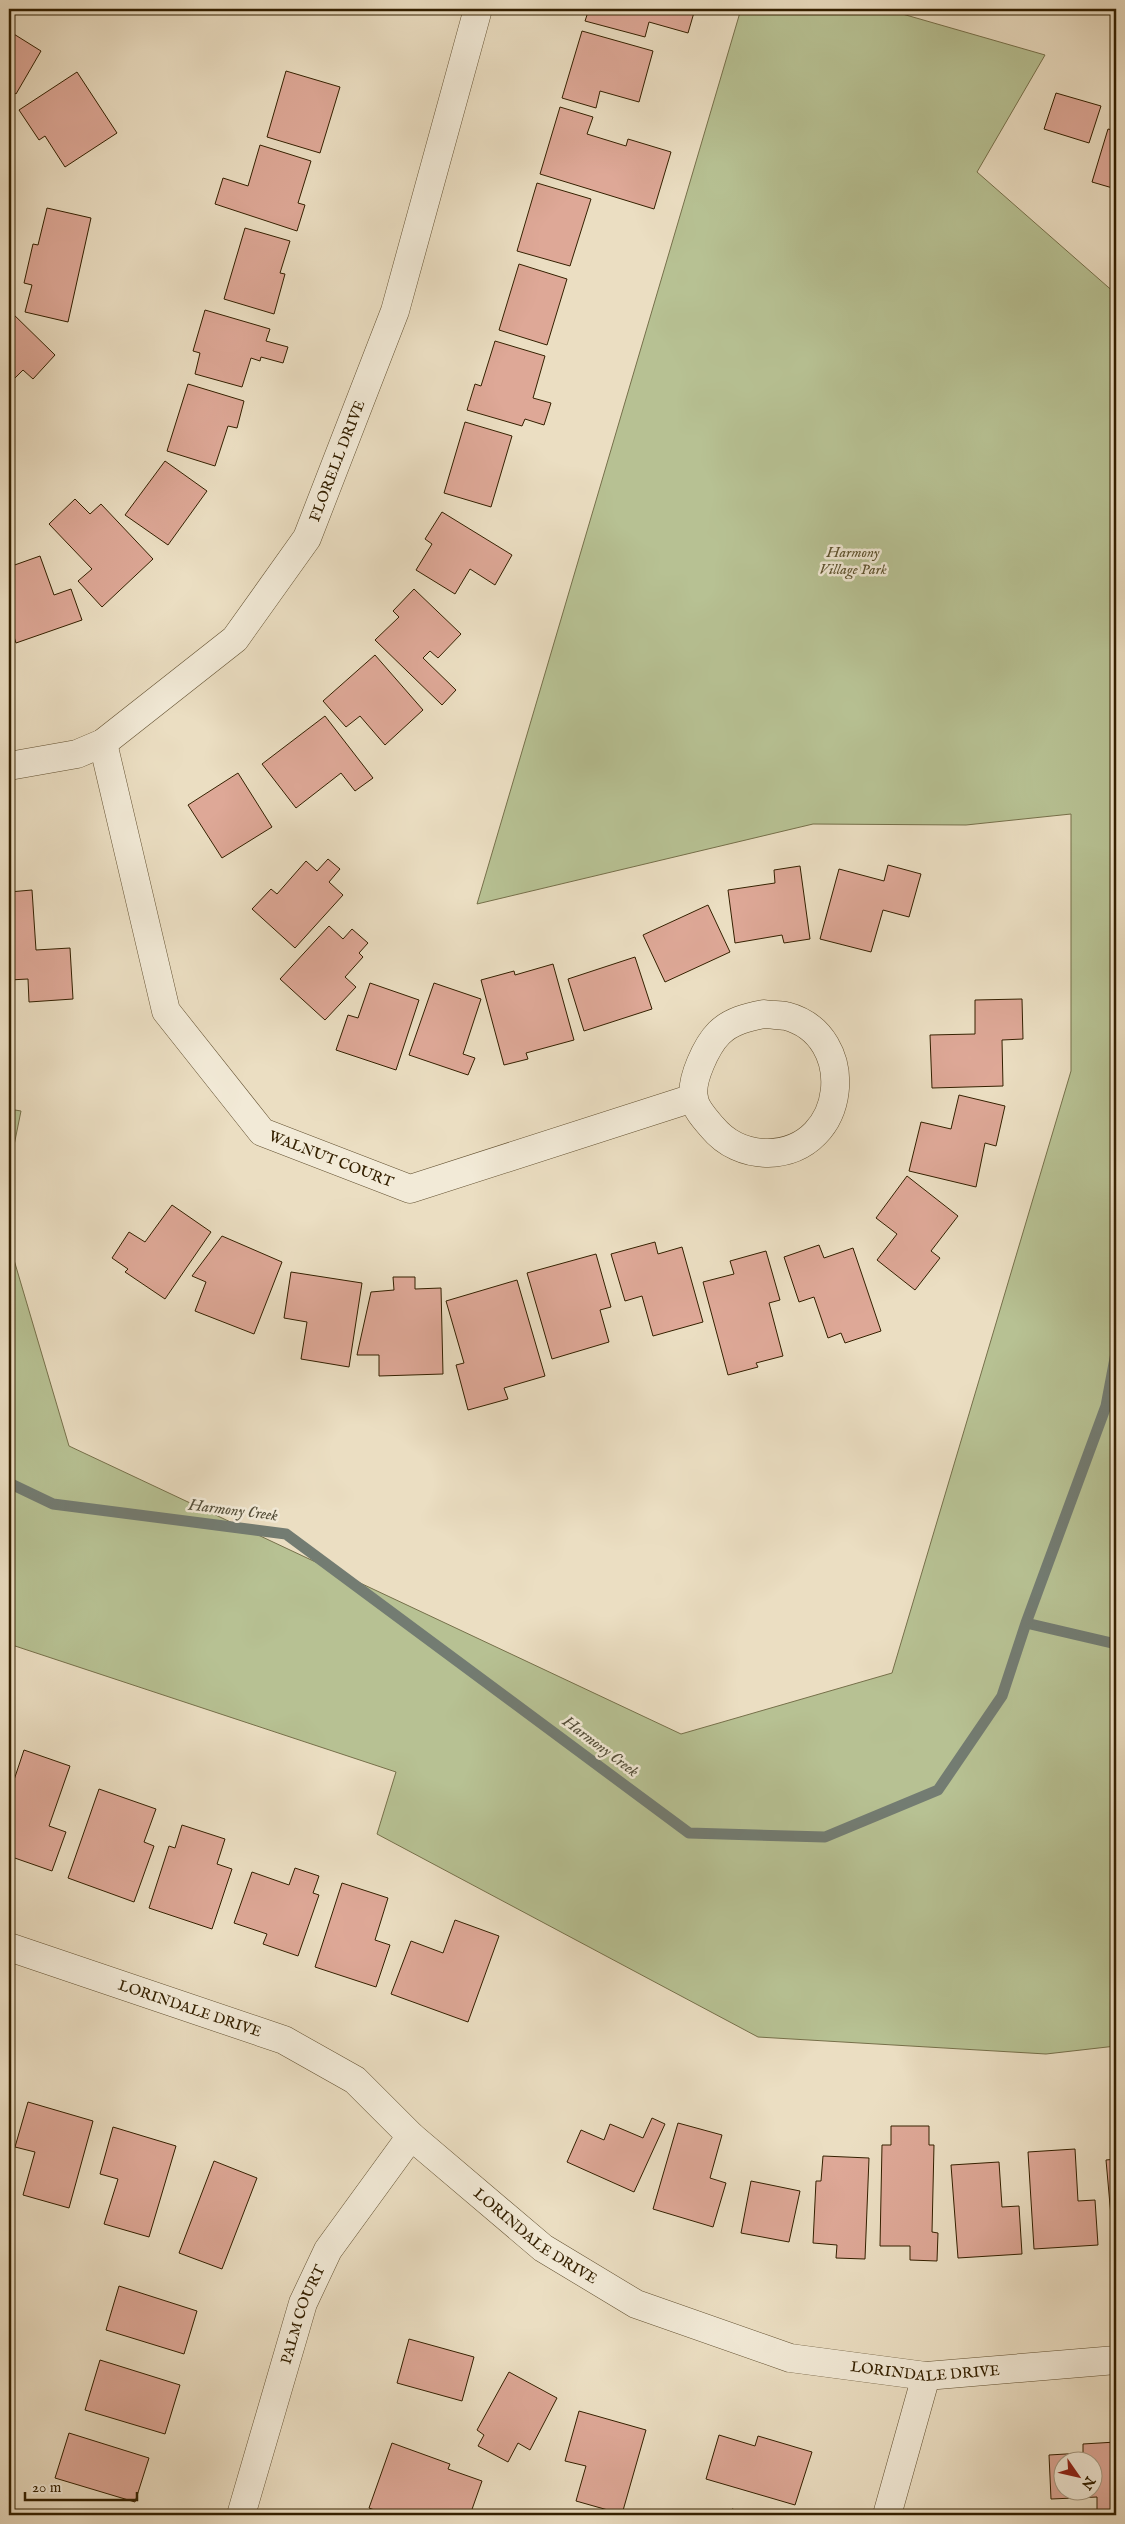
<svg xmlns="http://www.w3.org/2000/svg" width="1125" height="2524" font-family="'IM FELL English',serif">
  <rect width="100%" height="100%" fill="#ebdec2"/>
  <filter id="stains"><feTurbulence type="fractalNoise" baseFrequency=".004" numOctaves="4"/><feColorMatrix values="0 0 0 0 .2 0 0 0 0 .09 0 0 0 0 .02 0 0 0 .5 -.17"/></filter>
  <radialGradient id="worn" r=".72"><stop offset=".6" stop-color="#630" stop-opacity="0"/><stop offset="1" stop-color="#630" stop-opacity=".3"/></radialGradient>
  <path fill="#b7c193" stroke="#76704a" d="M741,9H885L1045,55L977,172L1116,294V2046L1046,2054L758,2037L377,1834L396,1772L9,1644V1243L69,1446L681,1734L892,1673L1071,1071V814L966,825L813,824L477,904Z
    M9,1109L21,1111L9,1170Z"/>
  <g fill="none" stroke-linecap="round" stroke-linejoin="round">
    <path stroke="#737c72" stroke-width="11" d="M9,1483L53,1504L286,1534L689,1833L825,1837L938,1790L1002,1696L1026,1623L1106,1406L1116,1353
      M1026,1623L1116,1644"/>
  </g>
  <path fill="#dea897" stroke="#342000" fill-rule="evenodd" d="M589,9H695L688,33L649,22L645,37L585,21Z
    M9,31L41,51L16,94L9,89Z
    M582,31L653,51L639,102L600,91L596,108L562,98Z
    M286,71L340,87L320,153L267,137Z
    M77,72L117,133L65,167L45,136L39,140L19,110Z
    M1056,93L1101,106L1089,143L1044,129Z
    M560,107L593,117L587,134L626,146L628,139L671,152L654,209L540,174Z
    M1108,129L1116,131V189L1092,182Z
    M260,145L311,161L298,203L305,205L297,231L215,204L223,178L248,186Z
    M537,183L591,199L570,266L517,251Z
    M47,208L91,218L68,322L25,312L32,285L24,283L33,244L38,245Z
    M245,228L290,241L280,273L285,274L274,314L224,299Z
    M519,264L567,279L547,345L499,330Z
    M9,310L55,355L33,379L23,370L9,384Z
    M205,310L270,329L266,341L288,347L283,363L261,357L260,361L251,358L242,387L195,374L200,353L193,351Z
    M495,341L545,356L533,398L551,403L544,425L525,419L522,426L467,410L475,384L481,386Z
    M188,384L244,401L237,428L228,426L215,466L167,451Z
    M465,422L512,436L491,507L444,493Z
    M165,461L207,491L168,545L125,515Z
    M75,499L90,514L101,504L153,559L102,607L78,581L92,569L49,524Z
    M442,512L512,555L495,585L470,569L455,594L416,570L432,544L425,539Z
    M40,556L54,595L71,589L82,620L16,643L9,621V567Z
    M414,589L461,634L438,658L430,651L423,658L456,690L442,705L375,640L399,617L393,611Z
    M375,655L423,710L385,745L360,716L346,727L323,701Z
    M325,716L373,778L355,791L341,773L296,808L262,764Z
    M238,773L272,827L222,858L188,805Z
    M328,859L340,869L329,882L343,895L295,948L252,909L271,889L277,894L306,861L317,871Z
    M888,865L921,874L909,917L883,910L871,952L820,939L839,869L884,881Z
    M800,866L810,939L784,943L782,935L735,943L728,890L775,883L774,870Z
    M32,890L36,950L70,948L73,999L29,1002L28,979L9,980V892Z
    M708,905L730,952L665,982L643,935Z
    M329,926L343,939L352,929L368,943L359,953L363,957L345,977L356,987L325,1020L280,979Z
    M635,957L652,1009L584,1031L568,979Z
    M553,964L574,1040L526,1053L528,1059L504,1065L481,980L514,971L515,975Z
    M370,983L419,1000L396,1070L336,1050L348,1015L358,1018Z
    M434,983L481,999L463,1054L475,1058L468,1075L409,1055Z
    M1022,999L1023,1039L1002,1040L1003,1086L932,1088L930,1035L975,1034V1000Z
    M959,1095L1005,1106L996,1146L985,1143L976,1187L909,1171L921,1122L951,1129Z
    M907,1176L958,1216L931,1251L940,1258L915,1290L877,1260L897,1234L876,1218Z
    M172,1205L211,1232L165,1299L125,1272L128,1269L112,1258L129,1232L145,1242Z
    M222,1236L282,1262L254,1334L195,1311L206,1282L192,1276Z
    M655,1242L658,1254L682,1247L703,1322L653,1336L642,1296L625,1301L611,1254Z
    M819,1245L824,1258L853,1248L881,1331L845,1343L841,1333L828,1338L814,1297L799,1302L784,1257Z
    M766,1251L780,1300L769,1303L783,1356L756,1363L758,1367L728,1375L703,1282L734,1274L730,1261Z
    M596,1254L611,1307L600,1310L609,1342L552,1359L527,1273Z
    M291,1272L362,1283L349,1367L301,1359L307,1322L284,1318Z
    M393,1277H415V1289L441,1288L443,1374L379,1376V1355H357L371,1292L394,1290Z
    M517,1280L545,1376L504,1388L508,1399L468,1410L456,1365L464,1363L446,1301Z
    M24,1750L70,1766L49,1826L66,1832L52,1871L9,1856V1795Z
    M99,1789L156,1809L144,1842L154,1846L134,1902L68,1878Z
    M182,1825L225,1839L217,1864L232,1869L212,1929L149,1908L169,1846L175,1848Z
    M295,1868L319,1876L313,1893L319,1895L298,1956L263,1944L267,1934L234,1923L252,1872L289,1885Z
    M342,1883L388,1898L375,1940L390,1945L376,1987L315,1967Z
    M455,1920L499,1936L468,2022L391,1994L411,1941L443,1953Z
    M28,2102L93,2121L69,2208L23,2195L35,2152L15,2147Z
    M652,2118L665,2124L634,2192L567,2162L581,2130L604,2140L610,2124L643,2138Z
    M678,2123L722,2135L710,2178L726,2183L713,2227L653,2209Z
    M891,2126H929V2145H934L932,2232L938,2233L937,2261L910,2260V2246H880L882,2145H891Z
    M113,2127L176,2146L149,2237L104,2224L118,2179L100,2174Z
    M1075,2149L1078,2201L1095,2200L1098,2245L1034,2249L1028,2152Z
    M823,2156L869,2158L865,2259L836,2258L837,2245L813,2243L816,2181H821Z
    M1116,2159V2250H1114L1106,2160Z
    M214,2161L257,2178L222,2269L179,2253Z
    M999,2162L1002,2207L1019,2206L1022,2254L958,2258L951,2165Z
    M751,2181L800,2191L789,2242L741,2233Z
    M119,2286L197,2311L184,2354L106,2330Z
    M409,2339L474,2357L462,2401L397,2383Z
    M100,2360L180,2385L165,2434L85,2410Z
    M509,2372L557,2398L530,2450L518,2443L508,2462L478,2446L484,2435L477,2430Z
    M579,2411L646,2430L622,2514L576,2501L586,2466L565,2461Z
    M69,2433L149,2458L135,2502L55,2478Z
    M719,2435L755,2446L758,2436L812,2452L795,2505L706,2479Z
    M1116,2442V2512L1097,2513V2497L1051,2499L1049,2455L1083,2453V2444ZM1062,2462H1092V2492H1062Z
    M392,2443L450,2464L448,2469L482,2481L470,2515H388L369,2508Z
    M732,2509L754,2515H731Z
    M1022,2510L1043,2515H1021Z"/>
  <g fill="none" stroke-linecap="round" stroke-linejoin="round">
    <defs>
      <g id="street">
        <path id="s1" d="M103,743L166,1011L262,1132L410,1189L693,1098"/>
        <path id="s2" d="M9,766L77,754L103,743L235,639L307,538L395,311L478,9"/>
        <path d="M764,1014C771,1015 779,1015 786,1016C859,1035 849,1151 768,1153C746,1153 726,1144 712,1127C705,1119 695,1108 694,1098C690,1080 707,1045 719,1033C731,1021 748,1017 764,1014Z"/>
        <path id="s3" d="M9,1947L284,2040L355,2080L411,2136L543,2248L636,2304L790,2358L926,2376L1116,2360"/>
        <path id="s4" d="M241,2515L303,2303L328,2250L411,2136"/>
        <path d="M887,2515L926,2376"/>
      </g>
    </defs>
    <use href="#street" stroke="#625030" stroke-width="29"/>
    <use href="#street" stroke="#f2ead7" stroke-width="28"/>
  </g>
  <g text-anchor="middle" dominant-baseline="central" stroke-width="5" stroke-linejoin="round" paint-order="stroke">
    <g font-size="15" fill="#342000" stroke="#f2ead7">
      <text stroke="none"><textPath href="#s2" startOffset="472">FLORELL DRIVE</textPath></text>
      <text stroke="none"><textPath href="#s1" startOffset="504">WALNUT COURT</textPath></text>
      <text stroke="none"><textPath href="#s3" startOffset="191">LORINDALE DRIVE</textPath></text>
      <text stroke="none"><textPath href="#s3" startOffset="611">LORINDALE DRIVE</textPath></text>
      <text stroke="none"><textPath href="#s4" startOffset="210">PALM COURT</textPath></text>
      <text stroke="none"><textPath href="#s3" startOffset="1032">LORINDALE DRIVE</textPath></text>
    </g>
    <g font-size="15" font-style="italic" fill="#5b502c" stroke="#f2ead7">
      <text x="853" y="552">Harmony<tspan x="853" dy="17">Village Park</tspan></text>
    </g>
    <g font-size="16" font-style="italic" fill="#544e39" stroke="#f2ead7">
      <text transform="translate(233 1511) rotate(7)">Harmony Creek</text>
      <text transform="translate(600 1747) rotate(37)">Harmony Creek</text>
    </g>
  </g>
  <rect width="1125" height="2524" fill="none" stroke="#ebdec2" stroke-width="30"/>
  <rect x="10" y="10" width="1105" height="2504" fill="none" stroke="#342000" stroke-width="2.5"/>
  <rect x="15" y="15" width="1095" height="2494" fill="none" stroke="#342000"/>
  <g transform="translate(1078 2476) rotate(124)"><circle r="24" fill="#f2ead7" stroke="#a69981"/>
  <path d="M0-4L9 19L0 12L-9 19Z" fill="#8f2418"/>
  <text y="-8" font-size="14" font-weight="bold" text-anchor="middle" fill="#342000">N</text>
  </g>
  <path d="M25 2492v8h112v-8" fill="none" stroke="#342000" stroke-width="2.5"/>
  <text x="32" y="2492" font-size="15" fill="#342000" stroke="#f2ead7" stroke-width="4" paint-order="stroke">20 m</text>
  <rect width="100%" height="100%" filter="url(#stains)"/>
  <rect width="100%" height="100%" fill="url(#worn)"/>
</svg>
